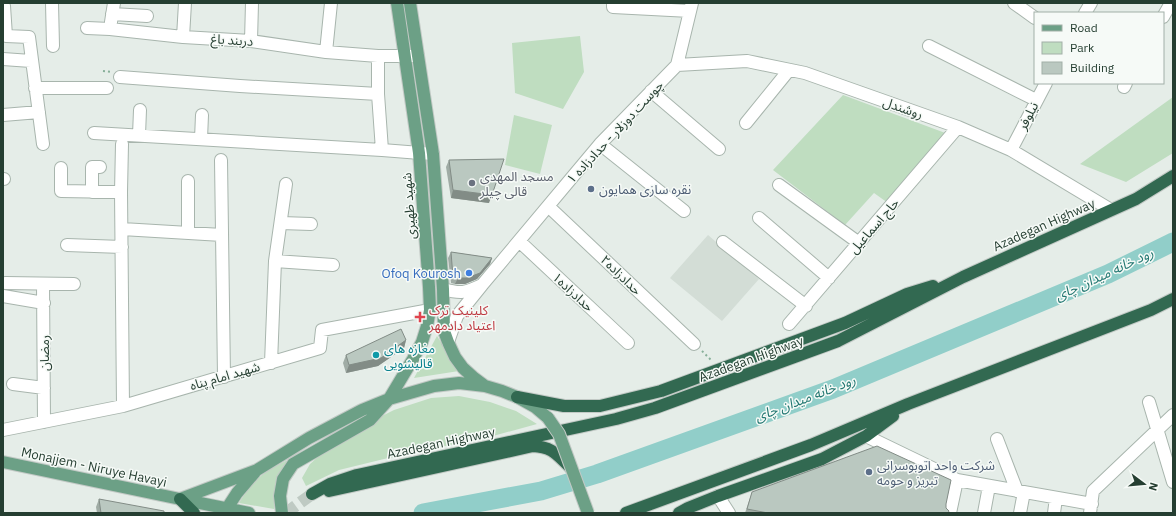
<svg xmlns="http://www.w3.org/2000/svg" width="1176" height="516" font-family="'IBM Plex Sans','Noto Sans Arabic',sans-serif">
  <rect width="100%" height="100%" fill="#e5ede8"/>
  <path fill="#d3ddd6" d="M708,235L759,279L722,321L670,278Z"/>
  <path fill="#bfddc0" d="M580,36L584,72L563,109L515,93L512,43Z
    M843,95L948,134L888,203L874,193L845,225L773,170Z
    M1173,97V153L1126,182L1080,164Z
    M514,115L552,125L540,174L505,165Z
    M437,336L459,371L414,378Z
    M459,396L490,402L516,411L537,424L493,436L384,459L339,470L306,486L302,478L310,464L340,437L394,410L431,398Z
    M290,459L280,475L274,509L239,503C252,480 266,470 290,459Z"/>
  <g fill="none" stroke-linecap="round" stroke-linejoin="round">
    <path stroke="#91cec9" stroke-width="19" d="M423,513L541,491L597,474L833,389L1108,274L1173,242"/>
    <path stroke="#bfcac3" stroke-width="12" stroke-dasharray="12 6" stroke-linecap="butt" d="M286,513L312,494"/>
    <defs>
      <path id="minor" d="M52,3L53,46
        M613,3V7L690,11
        M1014,3L1035,18
        M4,6L6,36L29,37L43,144
        M1085,13L1091,3
        M112,14L147,16
        M1163,17L1171,3
        M111,22L114,3
        M87,28L110,29L183,37L251,41L326,52L378,56H418
        M183,37L185,3
        M251,41L252,3
        M929,46L1036,100
        M326,52L331,3
        M378,56V94L382,150
        M3,59L31,61
        M677,65L747,61L805,73L958,127L1011,150L1111,210
        M120,77L240,86L378,94
        M1124,87L1126,83
        M35,88H107
        M651,91L719,149
        M3,115L39,112
        M746,123L789,70
        M94,133L382,150L433,154
        M139,135L140,110
        M201,139L202,115
        M122,144L121,192L123,406
        M600,144L684,211
        M1011,150L1046,83
        M221,160L224,377
        M61,168V191L121,192
        M3,179H4
        M779,185L859,243
        M92,192V167H100
        M548,206L694,344
        M759,218L829,278
        M281,223L311,224
        M122,229L222,235
        M188,233V181
        M519,241L628,343
        M723,242L806,306
        M67,245L122,247
        M275,261L333,265
        M5,283L74,284
        M43,284L44,422
        M482,285L600,144L677,65L692,3
        M443,289C461,294 465,293 482,285L457,316L448,342
        M3,296L44,303
        M789,324L958,127
        M271,363L275,261L286,184
        M13,384L44,388
        M1149,402L1173,482
        M3,430L123,406L320,348L322,330L430,310
        M866,436L957,480L1092,504
        M997,439L1017,491
        M718,496L729,513
        M950,513L957,480
        M984,513L989,486
        M1020,513L1024,492
        M1054,513L1056,498
        M1090,513L1093,491L1173,415"/>
      <path id="major" d="M410,3L433,154L443,289L444,331L448,342L455,357L463,368L473,377L485,386
        M3,462L180,499
        M224,513L237,493L255,472
        M249,513L180,499L257,470L309,438L362,410L389,399L413,359L422,342L427,326L430,310L429,287L419,153L397,3
        M282,513L280,496L283,479L293,464L370,420L389,399L434,386L459,383L485,386L502,391L517,397L535,407L548,418"/>
      <path id="highway" d="M517,397L564,406H600L661,391L845,323L907,294L933,286
        M329,491L533,446C553,447 557,455 571,468
        M312,494L330,484L357,475L616,419L655,408L838,341L963,277L1136,199L1173,176
        M180,499L194,513
        M626,513L811,445L908,404L1151,310L1173,299
        M679,513L688,508L718,496L822,459L866,436L893,416"/>
    </defs>
    <use href="#minor" stroke="#a8b5ad" stroke-width="14"/>
    <use href="#major" stroke="#c2c9c5" stroke-width="14"/>
    <use href="#highway" stroke="#c2c9c5" stroke-width="14"/>
    <path stroke="#87af99" stroke-width="2" stroke-dasharray="2 3" stroke-linecap="butt" d="M103,71L112,72
      M702,351L712,361"/>
    <use href="#minor" stroke="#fff" stroke-width="12"/>
    <use href="#major" stroke="#6ca086" stroke-width="12"/>
    <use href="#highway" stroke="#326951" stroke-width="12"/>
    <defs>
      <path id="major-bridge" d="M548,418L559,434L588,513"/>
    </defs>
    <use href="#major-bridge" stroke="#c2c9c5" stroke-width="14" stroke-linecap="butt"/>
    <use href="#major-bridge" stroke="#6ca086" stroke-width="12"/>
  </g>
  <path fill="#a0aca5" d="M449,160L489,203L451,198L446,167Z
    M451,252L492,258L490,264L477,279L465,284H455L451,283L448,258Z
    M406,340L404,348L378,366L346,373L343,363L346,355Z
    M752,492L946,504V508L948,513H745Z
    M99,499L164,513H97L96,507Z"/>
  <path fill="#828c86" d="M453,190L492,195L489,203L451,198Z
    M492,258L490,264L477,279L465,284H455L458,278Z
    M406,340L404,348L378,366L346,373L349,365Z"/>
  <path fill="#bac8c0" stroke="#828c86" d="M504,159L492,195L453,190L449,160Z
    M451,252L492,258L480,273L467,278H458L453,277Z
    M401,329L406,340L381,358L349,365L346,355Z
    M877,446L951,480L946,504V508L949,511L948,513H768L747,509L752,492Z
    M99,499L164,511V513H101Z"/>
  <circle fill="#6b7280" stroke="#f6faf7" stroke-width="1.5" cx="472" cy="183" r="4"/>
  <g fill="#5c6f8a" stroke="#f6faf7" stroke-width="1.5">
    <circle cx="591" cy="189" r="4"/>
    <circle cx="869" cy="472" r="4"/>
  </g>
  <circle fill="#3f7fe0" stroke="#f6faf7" stroke-width="1.5" cx="469" cy="273" r="4"/>
  <path fill="#e0444e" stroke="#f6faf7" stroke-width="1.5" d="M418 311h4v4h4v4h-4v4h-4v-4h-4v-4h4z"/>
  <circle fill="#0f9aa8" stroke="#f6faf7" stroke-width="1.5" cx="376" cy="355" r="4"/>
  <g text-anchor="middle" dominant-baseline="central" stroke-width="3" stroke-linejoin="round" paint-order="stroke">
    <g font-size="13" fill="#253e31" stroke="#f6faf7">
      <text transform="translate(232 40) rotate(4)">دربند باغ</text>
      <text transform="translate(903 108) rotate(19)">روشندل</text>
      <text transform="translate(1028 116) rotate(-63)">نیلوفر</text>
      <text transform="translate(615 132) rotate(-47)">چوست دوزلار - حدادزاده ۱</text>
      <text transform="translate(409 206) rotate(-94)">شهید ظهیری</text>
      <text transform="translate(1044 225) rotate(-24)">Azadegan Highway</text>
      <text transform="translate(874 226) rotate(-49)">حاج اسماعیل</text>
      <text transform="translate(621 275) rotate(44)">حدادزاده۲</text>
      <text transform="translate(573 292) rotate(43)">حدادزاده۱</text>
      <text transform="translate(44 353) rotate(-90)">رمضان</text>
      <text transform="translate(751 359) rotate(-20)">Azadegan Highway</text>
      <text transform="translate(225 376) rotate(-16)">شهید امام پناه</text>
      <text transform="translate(441 443) rotate(-12)">Azadegan Highway</text>
      <text transform="translate(94 467) rotate(12)">Monajjem - Niruye Havayi</text>
    </g>
    <g font-size="13" fill="#5b616d" stroke="#f6faf7" text-anchor="start">
      <text x="480" y="176">مسجد المهدی<tspan x="480" dy="15">قالی چیلر</tspan></text>
    </g>
    <g font-size="13" fill="#4e5e75" stroke="#f6faf7" text-anchor="start">
      <text x="599" y="189">نقره سازی همایون</text>
      <text x="877" y="465">شرکت واحد اتوبوسرانی<tspan x="877" dy="15">تبریز و حومه</tspan></text>
    </g>
    <g font-size="13" fill="#366cbe" stroke="#f6faf7" text-anchor="end">
      <text x="461" y="273">Ofoq Kourosh</text>
    </g>
    <g font-size="13" fill="#be3a42" stroke="#f6faf7" text-anchor="start">
      <text x="429" y="310">کلینیک ترک<tspan x="429" dy="15">اعتیاد دادمهر</tspan></text>
    </g>
    <g font-size="13" fill="#0d838f" stroke="#f6faf7" text-anchor="start">
      <text x="384" y="348">مغازه های<tspan x="384" dy="15">قالیشویی</tspan></text>
    </g>
    <g font-size="14" font-style="italic" fill="#227771" stroke="#f6faf7">
      <text transform="translate(1104 274) rotate(-25)">رود خانه میدان چای</text>
      <text transform="translate(805 398) rotate(-21)">رود خانه میدان چای</text>
    </g>
  </g>
  <rect width="1176" height="516" fill="none" stroke="#253e31" stroke-width="8"/>
  <rect x="1034" y="12" width="130" height="72" fill="#f6faf7" stroke="#a2afa8"/>
  <rect x="1042" y="25" width="20" height="6" fill="#6ca086" stroke="#a2afa8"/>
  <text x="1070" y="32" font-size="12" fill="#253e31">Road</text>
  <rect x="1042" y="42" width="20" height="12" fill="#bfddc0" stroke="#a2afa8"/>
  <text x="1070" y="52" font-size="12" fill="#253e31">Park</text>
  <rect x="1042" y="62" width="20" height="12" fill="#bac8c0" stroke="#a2afa8"/>
  <text x="1070" y="72" font-size="12" fill="#253e31">Building</text>
  <g transform="translate(1144 484) rotate(106)" stroke="#f6faf7" stroke-width="3" paint-order="stroke">
  <path d="M0-3L7 15L0 10L-7 15Z" fill="#253e31"/>
  <text y="-6" font-size="11" font-weight="bold" text-anchor="middle" fill="#253e31">N</text>
  </g>
</svg>
